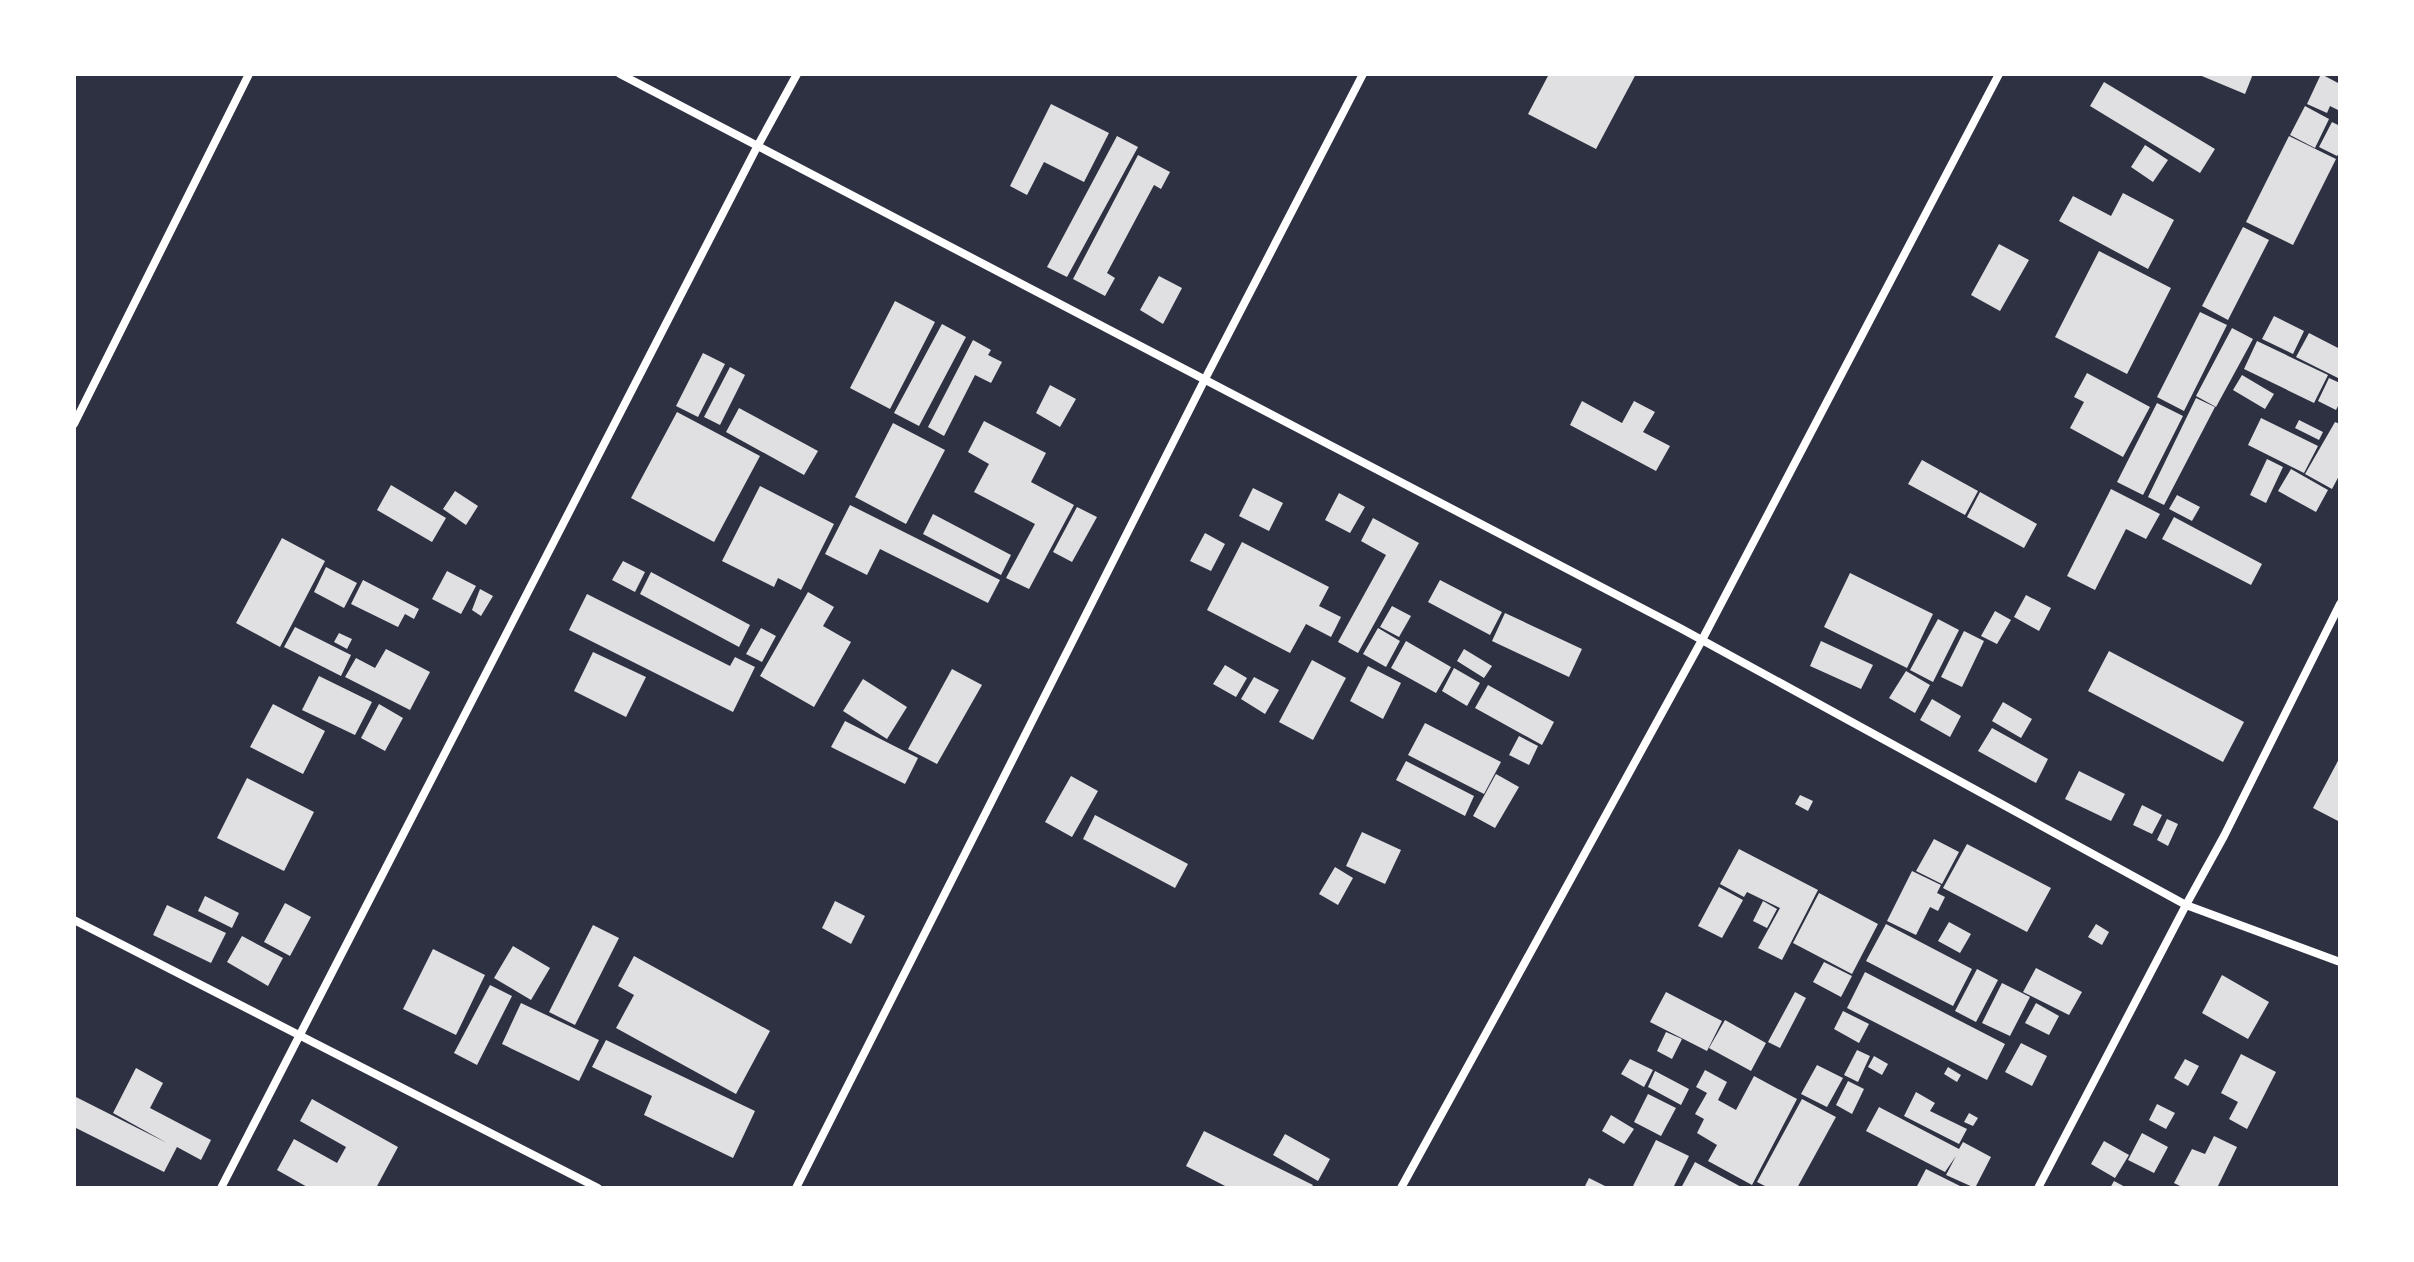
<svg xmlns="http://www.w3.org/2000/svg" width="2414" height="1262" font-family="'Exo 2',sans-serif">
  <rect width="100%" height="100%" fill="#2d3142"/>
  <path fill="#e0e0e3" d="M1549,74H1636L1596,149L1528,114Z
    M2197,74H2253L2245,94Z
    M2321,74L2340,84V111L2330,106L2327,113L2307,104Z
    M2104,82L2215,149L2200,173L2090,106Z
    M1051,104L1109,133L1084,182L1044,162L1027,195L1010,186Z
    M2305,106L2329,119L2315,148L2290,135Z
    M2332,122L2340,126V152L2337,156L2319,147Z
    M1117,136L1138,147L1067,277L1047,267Z
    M2289,136L2336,159L2293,245L2246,222Z
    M2145,145L2168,160L2153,182L2131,167Z
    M1138,155L1170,172L1161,189L1154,185L1107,273L1115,278L1105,296L1073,279Z
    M2123,193L2174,220L2148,269L2059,221L2073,196L2111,216Z
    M2243,227L2269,240L2228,320L2202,306Z
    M1999,244L2029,260L2000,311L1971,295Z
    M2099,251L2171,288L2127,374L2055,337Z
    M1159,276L1182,288L1163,324L1140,310Z
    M895,301L935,322L890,409L850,388Z
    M2200,312L2227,325L2184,411L2157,397Z
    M2274,316L2304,331L2293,354L2262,339Z
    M942,324L966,337L919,426L894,413Z
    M2232,328L2253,339L2216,407L2196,396Z
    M2309,333L2340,349V379L2296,357Z
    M973,340L991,350L988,355L1002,362L991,383L975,375L944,436L928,427Z
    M2257,341L2328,375L2314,403L2244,369Z
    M703,353L725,364L698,417L676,406Z
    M730,367L745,375L720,425L704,417Z
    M2087,373L2150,407L2123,457L2070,428L2084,402L2074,397Z
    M2242,375L2274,394L2265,409L2233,390Z
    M2329,378L2340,383V402L2336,410L2318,401Z
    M1050,385L1076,399L1060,427L1036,413Z
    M2196,398L2215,407L2164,505L2148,497Z
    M1582,401L1622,423L1634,401L1655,412L1643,432L1670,446L1656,471L1570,425Z
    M2157,403L2183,416L2143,495L2117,482Z
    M739,408L818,451L804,475L726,432Z
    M677,412L760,456L714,542L631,498Z
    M2261,418L2318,446L2304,473L2248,445Z
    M2299,420L2323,432L2319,440L2295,428Z
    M984,421L1046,453L1031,482L1074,505L1029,589L1006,578L1035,524L974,492L989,464L968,452Z
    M2335,422L2340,424V474L2332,489L2305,474Z
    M893,423L945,450L906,524L855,497Z
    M2267,459L2283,467L2266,503L2250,495Z
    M1922,460L1978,491L1965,515L1908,484Z
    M2291,469L2328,490L2316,512L2278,491Z
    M391,485L446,518L432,542L377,510Z
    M760,486L834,524L801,590L778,578L774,587L722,561Z
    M1253,488L1283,503L1269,531L1239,516Z
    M2111,489L2160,514L2146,539L2126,529L2095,590L2067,576Z
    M455,491L478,506L466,525L443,509Z
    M1980,492L2037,524L2024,548L1967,517Z
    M1339,493L1365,507L1350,533L1325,520Z
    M2177,495L2200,507L2192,521L2169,509Z
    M850,505L1000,580L988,603L880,549L867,575L825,554Z
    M1077,507L1097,517L1072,562L1053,552Z
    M933,514L1011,555L1001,575L923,534Z
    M2174,517L2262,564L2251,585L2162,539Z
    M1373,518L1419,543L1358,653L1338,642L1386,555L1361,541Z
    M1205,533L1225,544L1211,571L1190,561Z
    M282,538L325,561L280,647L236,623Z
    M1242,542L1329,587L1319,606L1341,617L1331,637L1306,624L1290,653L1207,610Z
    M623,561L645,572L635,592L612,580Z
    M326,567L357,583L344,608L314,592Z
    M447,571L476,586L461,614L432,599Z
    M651,572L750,625L739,647L640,594Z
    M1850,573L1933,614L1907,668L1824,627Z
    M363,580L419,609L414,619L405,614L398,627L351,604Z
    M1440,580L1502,612L1490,635L1428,602Z
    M480,589L493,596L481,616L472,610Z
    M808,592L834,607L823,626L851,642L814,707L760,676Z
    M587,594L730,666L735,657L755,667L733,712L569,630Z
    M2026,595L2051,608L2039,631L2014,617Z
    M1392,606L1411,616L1399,637L1380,627Z
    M1995,611L2011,620L1997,644L1981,636Z
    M1505,613L1582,649L1569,677L1492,641Z
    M1938,619L1959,630L1933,682L1910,670Z
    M295,627L351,655L341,676L284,647Z
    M761,628L776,636L762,662L746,654Z
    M1378,628L1400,641L1386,667L1363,654Z
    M1964,631L1984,641L1962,687L1941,677Z
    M339,633L352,639L347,649L334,642Z
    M1406,641L1451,667L1436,693L1391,668Z
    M1821,641L1873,665L1861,689L1810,666Z
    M386,649L430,672L410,710L345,677L356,658L375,668Z
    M1464,649L1492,666L1484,678L1457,661Z
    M2109,651L2244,722L2223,762L2088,691Z
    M593,652L646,677L626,717L574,691Z
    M1312,660L1346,678L1313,740L1279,722Z
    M1225,665L1247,678L1236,697L1213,684Z
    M1368,666L1401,683L1383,719L1350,701Z
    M1454,668L1480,683L1467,706L1442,691Z
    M952,669L982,685L937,764L908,749Z
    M1906,671L1930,685L1915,713L1889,698Z
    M319,676L372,702L355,735L302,710Z
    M1254,677L1279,690L1265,714L1241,699Z
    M863,679L907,707L887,739L843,711Z
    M1488,685L1554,722L1542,745L1475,708Z
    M1932,699L1961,716L1950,737L1920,720Z
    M2003,702L2032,719L2021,738L1992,721Z
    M273,704L325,731L303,774L250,747Z
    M379,704L403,718L385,751L361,738Z
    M845,721L918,758L905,784L831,747Z
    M1425,723L1501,762L1484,794L1408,755Z
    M1992,728L2048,759L2036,783L1978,751Z
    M1519,736L1538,746L1529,765L1509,755Z
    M2340,757V822L2313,808Z
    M1406,761L1474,796L1465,816L1396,780Z
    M2079,771L2125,794L2111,821L2065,799Z
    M1496,774L1519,787L1495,828L1473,816Z
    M1071,776L1098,791L1072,837L1045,822Z
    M247,778L314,812L284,871L217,838Z
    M1800,795L1813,801L1808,811L1795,804Z
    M2142,805L2162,815L2152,834L2133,825Z
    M1095,815L1188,864L1175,888L1083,839Z
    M2167,819L2178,824L2168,846L2157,840Z
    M1362,832L1401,850L1385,884L1346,866Z
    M1934,839L1959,852L1942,884L1916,871Z
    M1967,844L2051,888L2027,932L1943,888Z
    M1739,849L1818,890L1782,960L1758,948L1780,908L1747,892L1744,897L1720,884Z
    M1335,867L1353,878L1338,905L1319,894Z
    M1912,871L1941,885L1937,893L1945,897L1938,911L1930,907L1916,935L1887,921Z
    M1719,887L1743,900L1722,938L1698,926Z
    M1819,893L1878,924L1852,974L1793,943Z
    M205,896L239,913L232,928L198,911Z
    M835,901L865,916L851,944L822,928Z
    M1763,901L1777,909L1767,928L1753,921Z
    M285,903L311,917L290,956L264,942Z
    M167,905L226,933L211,963L153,935Z
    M1949,922L1971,934L1960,953L1938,941Z
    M1886,924L1972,969L1953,1006L1866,961Z
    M2096,924L2109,932L2102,945L2088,937Z
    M593,925L619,938L575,1025L549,1012Z
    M242,936L283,958L268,986L227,962Z
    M513,946L550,968L531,1000L494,978Z
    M433,949L485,975L456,1035L403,1009Z
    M634,956L770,1031L736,1094L616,1028L634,995L618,986Z
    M1824,962L1852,976L1841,997L1813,982Z
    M2036,968L2082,992L2069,1015L2023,992Z
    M1977,969L1998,980L1976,1022L1955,1011Z
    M1865,972L2005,1044L1987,1080L1847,1008Z
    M2222,975L2269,1002L2248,1039L2202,1013Z
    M2002,983L2030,997L2010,1036L1982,1023Z
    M490,985L512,996L477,1065L454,1053Z
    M1666,992L1722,1021L1707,1051L1650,1022Z
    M1795,992L1806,998L1780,1048L1768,1042Z
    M521,1003L599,1040L579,1081L502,1044Z
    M2036,1003L2059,1016L2049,1035L2025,1023Z
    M1843,1011L1869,1024L1859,1043L1834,1029Z
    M1725,1020L1766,1043L1751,1071L1709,1048Z
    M1666,1032L1682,1039L1672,1059L1657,1051Z
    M606,1040L755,1111L733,1158L644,1115L652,1096L592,1067Z
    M2021,1043L2047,1056L2032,1086L2005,1072Z
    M1857,1050L1870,1056L1858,1082L1844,1075Z
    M2241,1054L2276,1072L2247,1129L2229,1119L2238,1102L2221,1093Z
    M1874,1056L1888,1064L1882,1075L1868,1067Z
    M1630,1059L1653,1070L1644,1087L1621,1074Z
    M2185,1059L2199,1066L2188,1086L2174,1078Z
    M1817,1065L1843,1078L1827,1107L1801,1094Z
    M1948,1067L1961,1075L1957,1082L1944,1074Z
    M136,1068L163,1083L150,1108L211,1140L201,1160L177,1147L164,1172L74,1127V1096L167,1143L113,1113Z
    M1705,1070L1727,1082L1718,1100L1736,1110L1754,1076L1797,1099L1752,1185L1708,1161L1717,1145L1697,1133L1704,1119L1695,1114L1707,1093L1696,1087Z
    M1655,1071L1689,1089L1681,1105L1648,1087Z
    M1848,1081L1864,1089L1852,1114L1836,1105Z
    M1916,1092L1935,1103L1930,1111L1967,1129L1959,1144L1904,1116Z
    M1648,1094L1676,1108L1661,1136L1634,1122Z
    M312,1099L398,1147L376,1188H309L277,1170L294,1139L337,1163L346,1147L300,1121Z
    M1802,1099L1836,1117L1797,1188H1769L1757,1182Z
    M2157,1104L2175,1113L2166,1129L2149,1120Z
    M1879,1107L1959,1149L1963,1142L1991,1157L1975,1188L1946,1175L1956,1156L1945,1172L1866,1131Z
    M1969,1113L1978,1118L1973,1126L1964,1122Z
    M1611,1115L1634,1129L1624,1144L1602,1131Z
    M1204,1131L1313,1185L1311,1188H1229L1186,1166Z
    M2142,1133L2168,1147L2154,1173L2128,1160Z
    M1285,1134L1330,1159L1318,1181L1273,1155Z
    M2214,1136L2237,1147L2217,1188H2184L2174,1183L2192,1149L2205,1154Z
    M1656,1140L1689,1156L1673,1188H1632Z
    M2104,1141L2129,1155L2115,1178L2091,1164Z
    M1695,1162L1743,1188H1681Z
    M1926,1169L1964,1188H1916Z
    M1589,1178L1609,1188H1584Z
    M2114,1181L2127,1188H2110Z"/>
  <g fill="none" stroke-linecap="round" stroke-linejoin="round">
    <path stroke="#fff" stroke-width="8" d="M620,74L1680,628L2186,905L2340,962
      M74,424L249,74
      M74,920L598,1188
      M221,1188L757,147L797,74
      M796,1188L1204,381L1363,74
      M1401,1188L1702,640L1999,74
      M2038,1188L2186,905L2224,836L2340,604"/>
  </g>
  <rect width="2414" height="1262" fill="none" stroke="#ffffff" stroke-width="152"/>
</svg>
